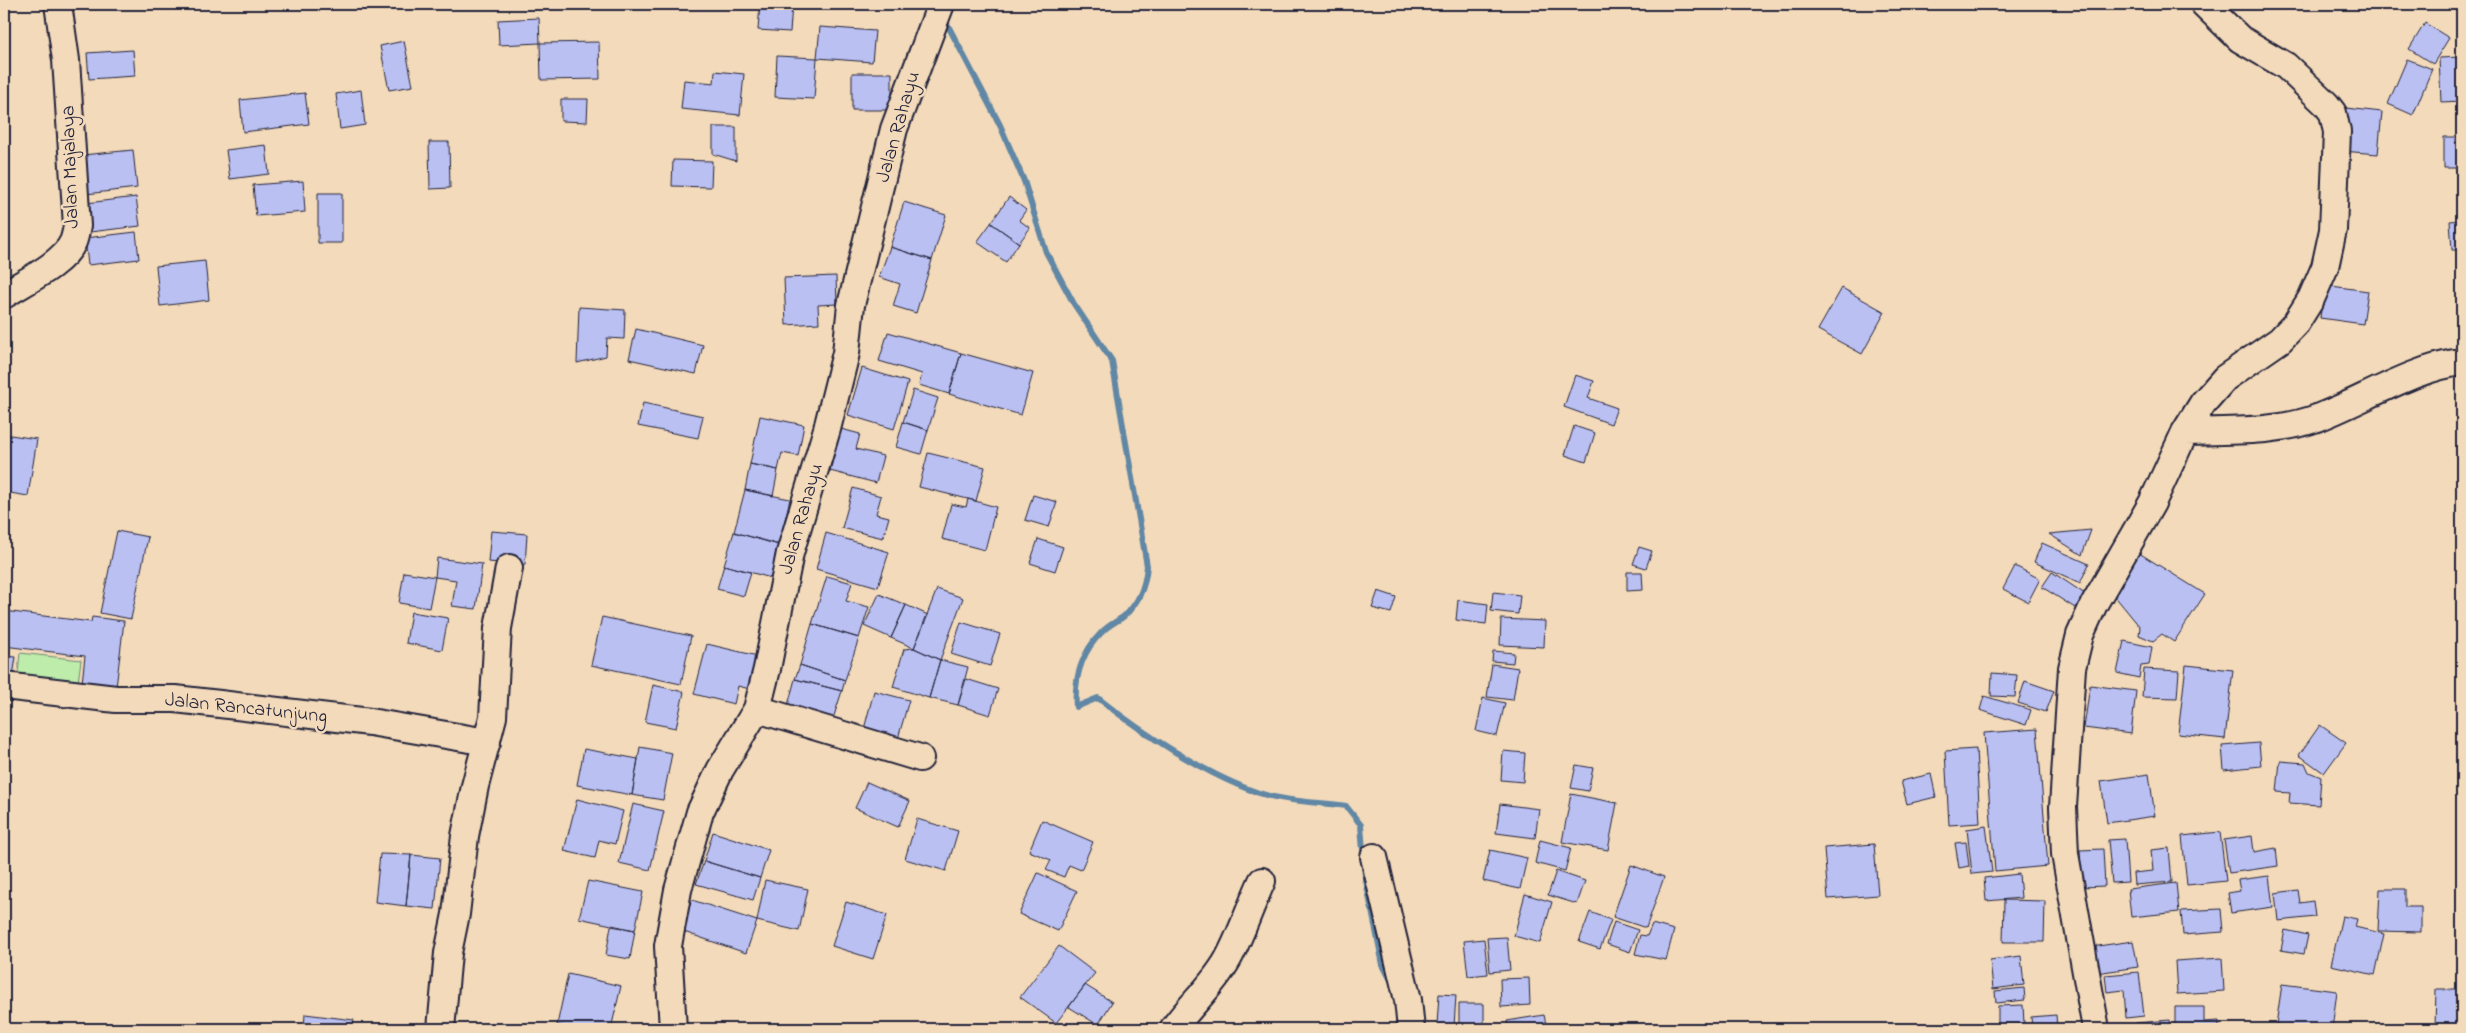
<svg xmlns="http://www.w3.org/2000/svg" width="2466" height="1033" font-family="'Indie Flower',sans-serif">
  <rect width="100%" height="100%" fill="#f3daba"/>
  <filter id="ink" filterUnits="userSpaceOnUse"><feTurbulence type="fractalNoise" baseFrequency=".02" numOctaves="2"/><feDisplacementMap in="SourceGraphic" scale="10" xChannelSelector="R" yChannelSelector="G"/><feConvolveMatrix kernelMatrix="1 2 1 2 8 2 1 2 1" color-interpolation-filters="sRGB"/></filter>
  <g filter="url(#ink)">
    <path fill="#bdecab" stroke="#708773" d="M20,653L81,660L77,690L17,684Z"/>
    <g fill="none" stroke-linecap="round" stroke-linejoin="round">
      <path stroke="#6087a5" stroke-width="6" d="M944,18L1000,125L1024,181L1046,252L1074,304L1112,361L1147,566C1145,587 1139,603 1123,617C1116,622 1107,626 1101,633C1081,653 1074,680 1076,707L1098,698C1142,733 1206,775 1259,793C1287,802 1317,802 1346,806L1361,825L1365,876L1383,965L1393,984"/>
    </g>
    <path fill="#bac0f2" stroke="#22223b" d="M760,4H792L790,32L758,30Z
      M539,18L540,43L499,45L498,20Z
      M2425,23L2449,38L2433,64L2409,49Z
      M820,27L875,31L872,62L817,58Z
      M404,41L413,86L389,90L380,46Z
      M599,42L600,79L541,80L540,43Z
      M133,50L135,76L89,79L87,53Z
      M777,56L817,58L814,99L775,97Z
      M2462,57V101L2441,102L2439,58Z
      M2407,59L2432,69L2413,115L2388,104Z
      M715,71L744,74L740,115L681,109L684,80L714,83Z
      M852,73H892V110H852Z
      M361,90L365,125L340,129L336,94Z
      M305,93L309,124L243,132L240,100Z
      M561,99H588L587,122L561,121Z
      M2346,108L2382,112L2378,154L2342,151Z
      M713,127H736V161L713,154Z
      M2444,137H2462V168H2444Z
      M429,142H449L450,188L430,189Z
      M266,145L269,174L230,179L226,150Z
      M133,150L137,188L86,194L82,155Z
      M673,160L712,161L711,187L672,186Z
      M303,181L305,212L256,216L253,185Z
      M318,193H342V243H318Z
      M4,196L9,222L4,223Z
      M136,197L140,226L90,232L87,203Z
      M1009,197L1026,210L1019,220L1030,228L1019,243L991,223Z
      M904,202L946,215L932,260L890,247Z
      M2462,220V250H2452L2450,221Z
      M991,223L1019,243L1006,262L977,242Z
      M136,232L139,259L88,265L85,238Z
      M890,247L932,260L916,313L893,306L900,284L879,277Z
      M205,261L209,300L160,306L156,266Z
      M836,276L837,304L818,305L819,323L786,325L784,278Z
      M2324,285L2368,291L2363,324L2320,318Z
      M1842,288L1885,312L1862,354L1818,330Z
      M579,307L625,310L624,339L607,338L606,356L577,363Z
      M636,329L703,345L696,374L629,359Z
      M888,332L961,353L949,394L919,385L922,374L879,361Z
      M961,353L1033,373L1021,415L949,394Z
      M862,368L908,382L894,429L848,415Z
      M1575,375L1594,381L1588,398L1617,408L1611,424L1564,407Z
      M913,390L938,398L928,430L903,422Z
      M643,403L703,416L698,438L638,426Z
      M760,416L804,425L798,456L782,453L778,470L750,464Z
      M903,422L928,430L921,454L896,447Z
      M1574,426L1595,433L1586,462L1565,455Z
      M841,429L860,434L856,449L883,456L876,483L830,471Z
      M4,434L37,439L28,496L4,492Z
      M928,453L985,467L976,501L919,487Z
      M750,464L778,470L773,496L745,490Z
      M853,488L881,496L876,514L889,517L883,538L842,528Z
      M745,490L790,499L779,545L734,532Z
      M1033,495L1057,502L1049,527L1025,520Z
      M968,499L996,507L985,550L942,539L951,504L966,507Z
      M2091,530L2082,555L2049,534Z
      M117,531L148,537L131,619L100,613Z
      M491,531L527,534L525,565L488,562Z
      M734,532L779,545L771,578L724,565Z
      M826,533L889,552L878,587L816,569Z
      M1038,539L1063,547L1055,571L1030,563Z
      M2042,543L2089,564L2080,583L2034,562Z
      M1639,547L1652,551L1646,568L1633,564Z
      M2139,553L2205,594L2174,642L2162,634L2153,641L2139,635L2140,627L2113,594Z
      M437,558L482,564L476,609L452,606L456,580L435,577Z
      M724,565L751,572L744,596L717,589Z
      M2015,566L2040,579L2028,602L2003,589Z
      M404,572L435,577L429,608L399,603Z
      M1627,572H1642L1643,590L1627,591Z
      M2052,572L2085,594L2075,608L2042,587Z
      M827,576L852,583L846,601L869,607L859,638L812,624Z
      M937,589L963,598L940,660L914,648Z
      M1378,591L1396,597L1391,613L1372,608Z
      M1493,592L1520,595L1518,614L1491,611Z
      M879,594L906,605L891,638L864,626Z
      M1458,600L1488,604L1486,624L1456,620Z
      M906,605L928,615L914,648L891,638Z
      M4,611L91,622L92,617L124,621L115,696L81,692L85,656L4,646Z
      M411,612L448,618L442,650L406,643Z
      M602,617L691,636L681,684L591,665Z
      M1501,619L1545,621L1544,647L1500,645Z
      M961,622L1000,634L990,666L951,654Z
      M812,624L859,638L845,680L800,665Z
      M2124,641L2152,647L2149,665L2141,666L2139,678L2117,673Z
      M707,644L766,658L758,691L738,686L734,704L694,694Z
      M914,648L940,660L929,698L893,687L904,649Z
      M1493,651L1514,653L1513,663L1492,661Z
      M4,656L16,657L12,683L4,682Z
      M940,660L968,667L958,705L929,698Z
      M1492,664L1518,668L1513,700L1487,697Z
      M800,665L845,680L842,691L795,679Z
      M2186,665L2233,670L2225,739L2178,734Z
      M2144,669L2179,671L2177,698L2142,697Z
      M1992,673L2017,675L2015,697L1991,696Z
      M795,679L842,691L832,722L787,709Z
      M966,679L998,689L990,715L958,705Z
      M2025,681L2054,691L2046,712L2018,703Z
      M653,685L684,692L676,728L645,722Z
      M2090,685L2136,691L2131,734L2084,728Z
      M874,691L909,700L897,742L863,733Z
      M1984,696L2031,710L2026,725L1980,710Z
      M1483,698L1505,703L1497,736L1476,731Z
      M2320,725L2346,743L2324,773L2299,755Z
      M2037,729L2048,866L1995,871L1984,733Z
      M2259,743L2261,766L2224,770L2222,746Z
      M640,747L672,753L663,800L632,795Z
      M584,749L638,759L632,795L577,785Z
      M1976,749L1980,823L1949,825L1945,751Z
      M1503,751L1525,753L1523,782L1501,780Z
      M2280,761L2305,763L2309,772L2321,777L2319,805L2289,803L2290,793L2277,792Z
      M1576,765L1593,768L1588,791L1571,788Z
      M1931,774L1936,797L1907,804L1901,781Z
      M2149,774L2155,816L2107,823L2101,781Z
      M867,782L910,801L898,827L855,808Z
      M1571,794L1617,803L1608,850L1562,842Z
      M577,799L623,811L615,844L599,840L595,858L564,851Z
      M633,804L664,811L650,870L619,863Z
      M1500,804L1539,809L1535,838L1496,833Z
      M917,819L958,831L946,871L905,859Z
      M1042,820L1093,842L1081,870L1069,865L1064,877L1046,870L1051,860L1029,851Z
      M1986,826L1992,872L1972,874L1967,829Z
      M713,832L769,850L760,878L704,861Z
      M2220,832L2226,881L2187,885L2182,836Z
      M2252,836L2254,852L2276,848L2278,866L2229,873L2224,840Z
      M2125,839L2128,882L2112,883L2108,840Z
      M1540,840L1571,848L1565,871L1535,863Z
      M1966,842L1969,866L1959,868L1955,843Z
      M1874,844L1878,895L1828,899L1824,848Z
      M2169,848L2172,882L2134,885L2133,873L2153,871L2151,850Z
      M2103,849L2105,886L2082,887L2080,850Z
      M1490,850L1527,858L1520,889L1483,881Z
      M380,854L411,855L406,906L375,902Z
      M411,855L440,858L435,909L406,906Z
      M704,861L760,878L753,900L696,884Z
      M1631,865L1664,877L1646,928L1613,917Z
      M1556,871L1585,881L1577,904L1548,895Z
      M1038,873L1077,891L1058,931L1019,914Z
      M2019,874L2021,898L1986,901L1984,878Z
      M2269,876L2273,907L2231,913L2228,893L2240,891L2238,880Z
      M765,880L808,889L799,931L757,921Z
      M588,881L643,892L635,930L579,918Z
      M2176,883L2179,912L2131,917L2128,889Z
      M2380,889H2405V907H2421V932L2378,931Z
      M2298,890L2300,903L2313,901L2315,917L2278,921L2275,893Z
      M1525,894L1552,902L1540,943L1514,936Z
      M692,900L757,921L746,953L681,931Z
      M2004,900L2045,901L2044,942H2003Z
      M846,902L887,915L873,959L832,946Z
      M2221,909L2223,932L2183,935L2181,911Z
      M1590,912L1611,920L1600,949L1579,942Z
      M2342,916L2357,919L2355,927L2384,934L2375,975L2331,965Z
      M1614,922L1638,930L1630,952L1607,944Z
      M1652,924L1674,930L1666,960L1635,954L1640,935L1647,936Z
      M611,926L635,930L630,959L606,955Z
      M2285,930L2308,935L2304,954L2281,950Z
      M1507,937L1510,970L1490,972L1487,938Z
      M1484,939L1488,974L1468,976L1464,941Z
      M2133,941L2138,967L2096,973L2091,947Z
      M1059,946L1095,973L1056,1023L1020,997Z
      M2021,956L2024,985L1993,989L1990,960Z
      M2222,958L2224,991L2177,994L2175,961Z
      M2139,972L2144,1016L2126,1018L2124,990L2107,992L2105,975Z
      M568,974L621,986L611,1029H577L557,1025Z
      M1529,978L1530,1005L1501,1007L1500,979Z
      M2282,984L2337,991L2332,1029L2276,1025Z
      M1085,985L1112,1002L1098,1025L1069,1007Z
      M2024,988L2025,1000L1996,1003L1995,991Z
      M2436,989H2462V1029H2435Z
      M1439,994L1456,995L1454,1026L1437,1025Z
      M1459,1004H1484V1029H1459Z
      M2023,1005L2024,1024L1998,1025V1006Z
      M2175,1007H2204V1022L2219,1021V1029H2175Z
      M305,1014L354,1020L352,1029H304Z
      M1544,1015L1547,1029H1508L1507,1021Z
      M2056,1015L2057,1029H2032L2031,1017Z
      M2170,1020L2171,1029H2137L2136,1023Z"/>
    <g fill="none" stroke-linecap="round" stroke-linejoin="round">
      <defs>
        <path id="minor" d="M4,295C24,282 63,264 73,242C75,237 76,231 77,226L66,60L58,4
          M2185,432L2203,403L2225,378L2280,340L2296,323L2311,299L2325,267L2333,230L2337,132L2333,113L2326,104L2286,66L2240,39L2204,4
          M4,686L116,699H175L220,704L370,722L487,742
          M757,709L920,758
          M1374,857L1408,1000L1411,1029
          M441,1029L448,953L456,914L465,836L475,786L493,717L498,628L509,568
          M673,1029L668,946L678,890L700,812L720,770L757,709L767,669L790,553L827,429L846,353L851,305L894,129L941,4
          M1173,1029C1190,1005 1213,986 1228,959C1241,935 1250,907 1262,881
          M2096,1029L2065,854L2063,807L2072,668L2080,635L2094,604L2152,503L2185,432C2228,430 2277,433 2317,418C2362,401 2415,367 2462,362"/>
      </defs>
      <use href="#minor" stroke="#22223b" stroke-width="30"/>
      <use href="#minor" stroke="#f3daba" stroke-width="26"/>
    </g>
  </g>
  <g text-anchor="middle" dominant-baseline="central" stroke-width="5" stroke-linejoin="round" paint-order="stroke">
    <g font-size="20" fill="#22223b" stroke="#f3daba">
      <text transform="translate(899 127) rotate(-74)">Jalan Rahayu</text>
      <text transform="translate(71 167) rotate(-92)">Jalan Majalaya</text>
      <text transform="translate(802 519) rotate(-74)">Jalan Rahayu</text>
      <text transform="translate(246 709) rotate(6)">Jalan Rancatunjung</text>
    </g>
  </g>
  <rect width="2466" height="1033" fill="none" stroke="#f3daba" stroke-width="20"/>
  <rect x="10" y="10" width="2446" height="1013" fill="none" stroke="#22223b" stroke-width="2" filter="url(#ink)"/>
</svg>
